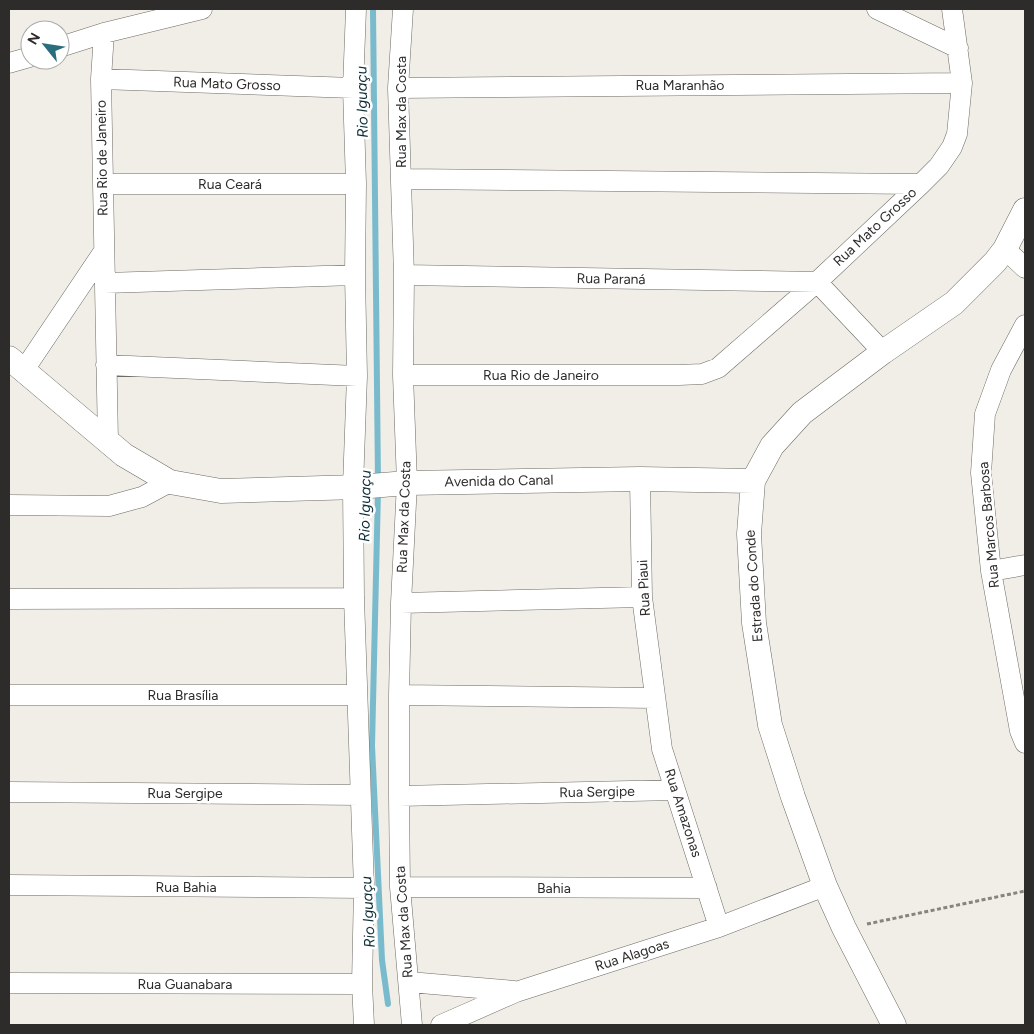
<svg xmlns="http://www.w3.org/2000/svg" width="1034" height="1034" font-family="Figtree,sans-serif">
  <rect width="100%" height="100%" fill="#f0eee7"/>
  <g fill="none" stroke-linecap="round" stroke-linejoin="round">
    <path stroke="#79bbcc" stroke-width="6" d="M373,9L378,481
      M378,491L372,746L382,960L388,1004"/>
    <defs>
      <path id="minor" d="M356,9L353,88L356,184L355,275L357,376L353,486L354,598L364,888L362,984L364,1025
        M403,9L398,88L404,275L403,375L407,483L401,603L399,695V796L400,887L412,1025
        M877,9L958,48
        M104,33L101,79L108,441
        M60,47L104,33L202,9
        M9,63L30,57
        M101,79L353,88
        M398,88L962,83
        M401,179L921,184
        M103,184H356
        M1005,249L1025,268
        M404,275L817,282L883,352
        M105,283L355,275
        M1025,325L1001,370L985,414L981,473L991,571L1020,731L1025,743
        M106,365L357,376
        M24,370L104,251
        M403,375H679L702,374L718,368L817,282L921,184L939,166L952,147L957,134L962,83L952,9
        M640,479L642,597L662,749L719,927
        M9,505L109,506L142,497L170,482
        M991,571L1025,565
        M9,599L354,598
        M401,603L642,597
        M9,695H357
        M399,695L655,698
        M9,792L360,795
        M399,796L675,790
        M9,885L364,888
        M400,887L707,888
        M409,982L514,991
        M9,983L362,984
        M441,1025L516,992L719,927L825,886"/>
      <path id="tertiary" d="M9,358L124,455L170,482L221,491L358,487L407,483L640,479L753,481
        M894,1025L844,928L825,886L793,797L770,725L754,623L749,534L753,481L772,446L802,413L883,352L954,303L995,262L1005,249L1025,210"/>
    </defs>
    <use href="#minor" stroke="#6d6b64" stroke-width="21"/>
    <use href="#tertiary" stroke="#6d6b64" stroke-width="25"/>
    <path stroke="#85847f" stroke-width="3" stroke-dasharray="4 2.5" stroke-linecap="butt" d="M867,924L1025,891"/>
    <use href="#minor" stroke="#fff" stroke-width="20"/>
    <use href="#tertiary" stroke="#fff" stroke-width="24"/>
  </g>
  <g text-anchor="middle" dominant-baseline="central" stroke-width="5" stroke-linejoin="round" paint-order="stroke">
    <g font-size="14" fill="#2d2c2a" stroke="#fff">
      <text transform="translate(227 84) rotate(2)">Rua Mato Grosso</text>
      <text x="680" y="85">Rua Maranhão</text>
      <text transform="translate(401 112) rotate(-90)">Rua Max da Costa</text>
      <text transform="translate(102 158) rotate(-91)">Rua Rio de Janeiro</text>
      <text x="230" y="184">Rua Ceará</text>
      <text transform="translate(875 227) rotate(-43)">Rua Mato Grosso</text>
      <text transform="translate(611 279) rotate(1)">Rua Paraná</text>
      <text x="541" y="375">Rua Rio de Janeiro</text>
      <text transform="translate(499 481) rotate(-1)">Avenida do Canal</text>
      <text transform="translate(404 517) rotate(-88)">Rua Max da Costa</text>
      <text transform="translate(989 525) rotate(-95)">Rua Marcos Barbosa</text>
      <text transform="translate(754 586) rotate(-94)">Estrada do Conde</text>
      <text transform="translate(644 588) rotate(-93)">Rua Piaui</text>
      <text x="183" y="695">Rua Brasília</text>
      <text transform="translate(597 792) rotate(-1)">Rua Sergipe</text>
      <text x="185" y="793">Rua Sergipe</text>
      <text transform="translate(683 813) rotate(72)">Rua Amazonas</text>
      <text x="186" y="887">Rua Bahia</text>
      <text x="554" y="888">Bahia</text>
      <text transform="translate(404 922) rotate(-94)">Rua Max da Costa</text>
      <text transform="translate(632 955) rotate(-18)">Rua Alagoas</text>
      <text x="185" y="984">Rua Guanabara</text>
    </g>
    <g font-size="15" font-style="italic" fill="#0d2e36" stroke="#fff">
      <text transform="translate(362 102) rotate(-91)">Rio Iguaçu</text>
      <text transform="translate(365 506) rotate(-89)">Rio Iguaçu</text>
      <text transform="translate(368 912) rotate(-93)">Rio Iguaçu</text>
    </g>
  </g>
  <rect width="1034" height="1034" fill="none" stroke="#2d2c2a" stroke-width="20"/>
  <g transform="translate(45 45) rotate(300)"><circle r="24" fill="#ffffff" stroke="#ababaa"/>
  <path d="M0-4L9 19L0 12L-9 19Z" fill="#2a6e7e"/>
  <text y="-8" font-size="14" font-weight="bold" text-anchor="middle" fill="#2d2c2a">N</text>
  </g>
</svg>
